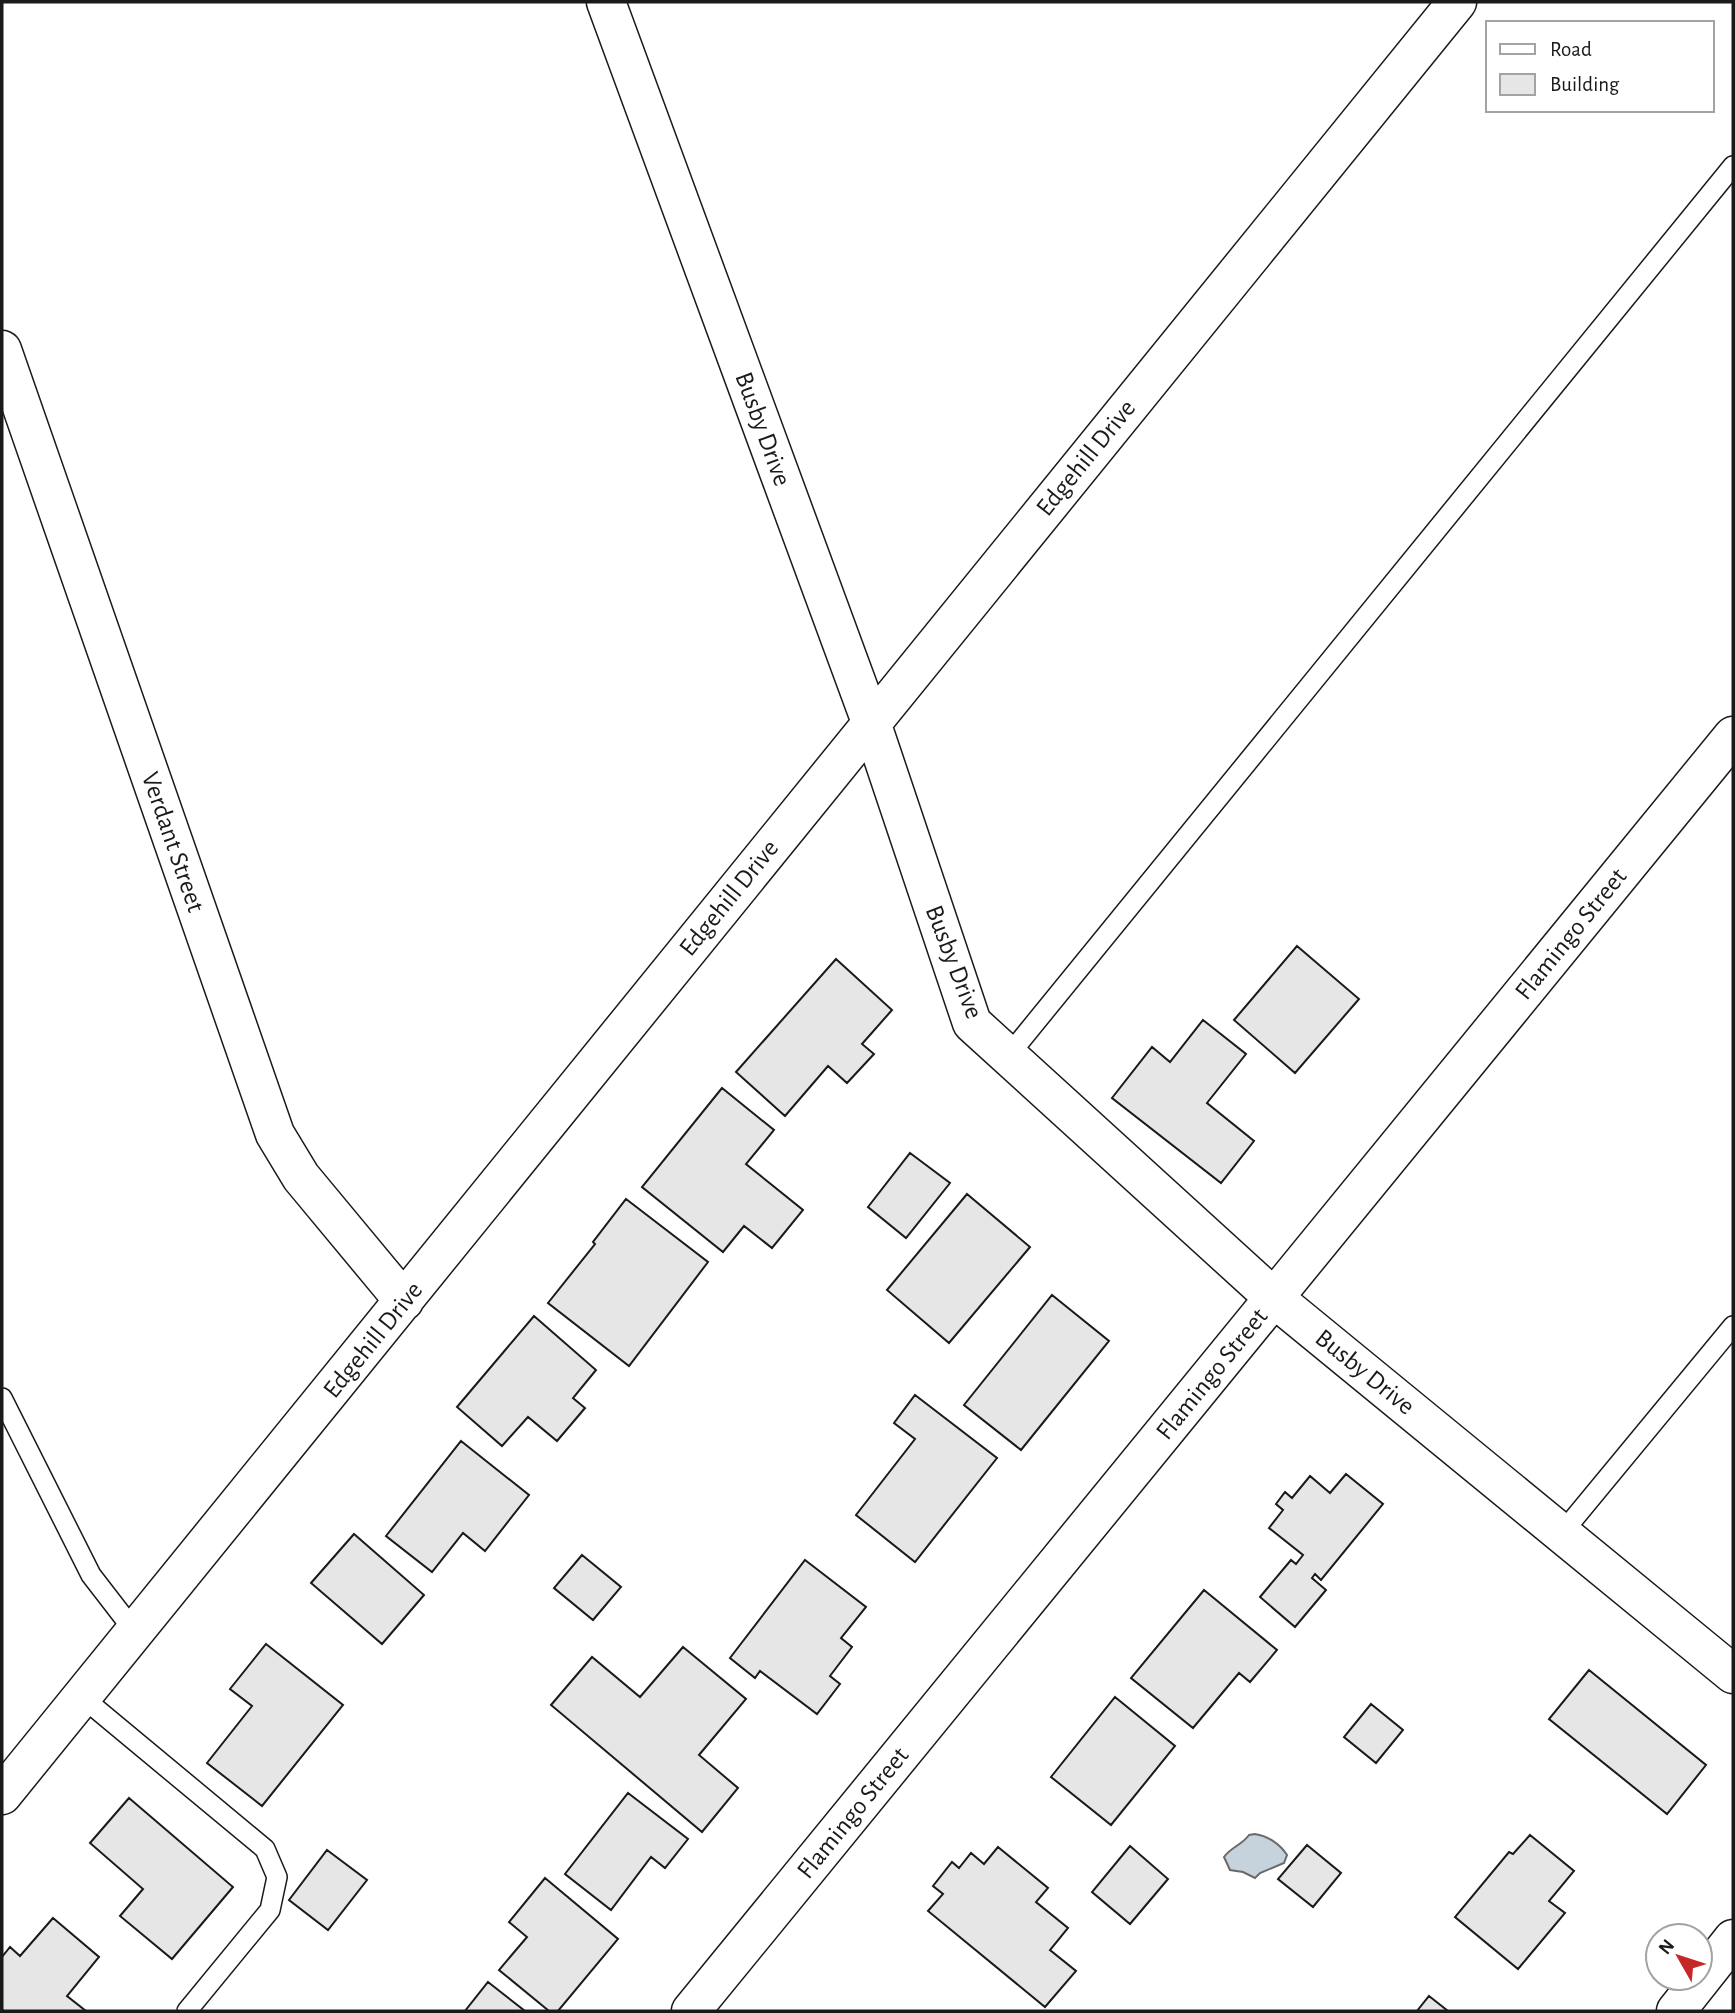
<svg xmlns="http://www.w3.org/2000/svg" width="1735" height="2013" font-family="'Alegreya Sans',sans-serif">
  <rect width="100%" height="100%" fill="#fff"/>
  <path fill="#c6d2dc" stroke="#6a6a6a" stroke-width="2" d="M1255,1834C1268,1836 1280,1844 1287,1855L1284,1863L1260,1873L1255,1878L1243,1872L1230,1870L1224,1857C1231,1847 1242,1845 1249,1835Z"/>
  <path fill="#e6e6e6" stroke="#1a1a1a" stroke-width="2" d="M1297,946L1359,999L1295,1073L1234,1020Z
    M836,959L892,1010L862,1044L874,1054L847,1083L828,1066L785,1116L736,1072Z
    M1203,1020L1246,1054L1207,1103L1254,1141L1221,1183L1112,1098L1152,1047L1170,1062Z
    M722,1088L774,1130L746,1164L803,1210L772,1248L744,1226L723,1252L642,1187Z
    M910,1153L950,1183L906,1238L868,1207Z
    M967,1194L1030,1247L949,1343L887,1290Z
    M626,1199L708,1262L629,1366L548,1303L595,1244L593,1242Z
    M1052,1295L1109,1341L1021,1450L964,1405Z
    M534,1316L596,1370L573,1398L585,1408L557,1441L528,1417L502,1446L457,1407Z
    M915,1395L997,1458L915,1562L856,1515L915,1439L894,1423Z
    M461,1441L529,1495L485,1551L463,1533L432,1572L386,1536Z
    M1346,1474L1383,1504L1321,1580L1315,1574L1312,1578L1326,1590L1295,1627L1260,1597L1291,1560L1296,1564L1303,1555L1269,1528L1283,1510L1276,1504L1285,1492L1292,1498L1310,1476L1330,1493Z
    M354,1534L424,1595L382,1644L311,1583Z
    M582,1555L621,1587L593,1620L554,1588Z
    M805,1560L866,1607L841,1638L852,1647L830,1676L840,1684L817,1714L760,1671L755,1678L730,1658Z
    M1204,1590L1277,1650L1250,1682L1239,1673L1193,1728L1131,1678Z
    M266,1644L343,1705L262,1806L207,1763L252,1706L230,1689Z
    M683,1647L746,1699L699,1755L738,1788L702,1832L551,1705L592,1657L640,1697Z
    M1589,1670L1706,1765L1667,1814L1549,1719Z
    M1115,1697L1175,1746L1111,1825L1051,1777Z
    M1371,1704L1403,1730L1376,1763L1344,1737Z
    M628,1793L688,1839L665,1868L651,1857L611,1910L565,1874Z
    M129,1798L233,1887L172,1959L120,1916L143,1889L90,1843Z
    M1530,1835L1574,1871L1549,1901L1565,1913L1518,1969L1455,1917L1509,1852L1513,1854Z
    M1307,1845L1341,1873L1313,1907L1278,1879Z
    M1130,1846L1168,1879L1130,1924L1092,1892Z
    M998,1847L1048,1888L1036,1902L1068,1928L1050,1950L1076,1971L1045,2007L928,1911L943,1894L933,1886L952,1862L959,1868L971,1853L984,1864Z
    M327,1850L367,1880L328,1930L289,1900Z
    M545,1878L618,1939L558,2011H549L499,1970L527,1937L509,1922Z
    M53,1918L99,1957L67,1996L86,2011H4L2,2010V1957L10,1947L20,1956Z
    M488,1982L525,2011H465Z
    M1429,1996L1448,2011H1417Z"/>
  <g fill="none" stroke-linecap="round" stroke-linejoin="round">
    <defs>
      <path id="service" d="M1008,1056L1733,166
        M2,1398L91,1575L135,1632
        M1562,1533L1733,1326
        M82,1697L265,1849L277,1877L270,1910L187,2011"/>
      <path id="minor" d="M606,2L871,722L972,1023L1274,1298L1733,1674
        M2,350L275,1134L301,1177L404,1301
        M2,1795L1457,2
        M691,2011L1733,736
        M1676,2011L1733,1939"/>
    </defs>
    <use href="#service" stroke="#1a1a1a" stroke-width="22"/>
    <use href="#minor" stroke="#1a1a1a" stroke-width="41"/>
    <use href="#service" stroke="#fff" stroke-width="19"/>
    <use href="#minor" stroke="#fff" stroke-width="38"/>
  </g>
  <g text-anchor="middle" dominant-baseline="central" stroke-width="5" stroke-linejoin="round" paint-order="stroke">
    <g font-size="26" fill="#1a1a1a" stroke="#fff">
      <text transform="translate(763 429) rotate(70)">Busby Drive</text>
      <text transform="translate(1086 458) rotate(-51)">Edgehill Drive</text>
      <text transform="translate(173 842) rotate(71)">Verdant Street</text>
      <text transform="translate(729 898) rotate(-51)">Edgehill Drive</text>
      <text transform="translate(1571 934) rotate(-51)">Flamingo Street</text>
      <text transform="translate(954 962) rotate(69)">Busby Drive</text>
      <text transform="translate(373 1340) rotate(-51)">Edgehill Drive</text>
      <text transform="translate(1365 1372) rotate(39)">Busby Drive</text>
      <text transform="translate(1212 1374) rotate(-51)">Flamingo Street</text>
      <text transform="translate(853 1813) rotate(-51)">Flamingo Street</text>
    </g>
  </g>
  <rect width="1735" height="2013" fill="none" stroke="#1a1a1a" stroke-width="7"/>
  <rect x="1486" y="21" width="228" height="91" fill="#ffffff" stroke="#a3a3a3" stroke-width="2"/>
  <rect x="1500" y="44" width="35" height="10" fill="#ffffff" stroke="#a3a3a3" stroke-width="2"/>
  <text x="1550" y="56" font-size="21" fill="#1a1a1a">Road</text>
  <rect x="1500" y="74" width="35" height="21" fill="#e6e6e6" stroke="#a3a3a3" stroke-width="2"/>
  <text x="1550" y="91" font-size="21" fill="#1a1a1a">Building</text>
  <g transform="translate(1679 1957) rotate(309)"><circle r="33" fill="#ffffff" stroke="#a3a3a3" stroke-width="2"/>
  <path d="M0-5L12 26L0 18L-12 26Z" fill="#c62828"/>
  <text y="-10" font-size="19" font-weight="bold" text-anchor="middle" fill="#1a1a1a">N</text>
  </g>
</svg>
